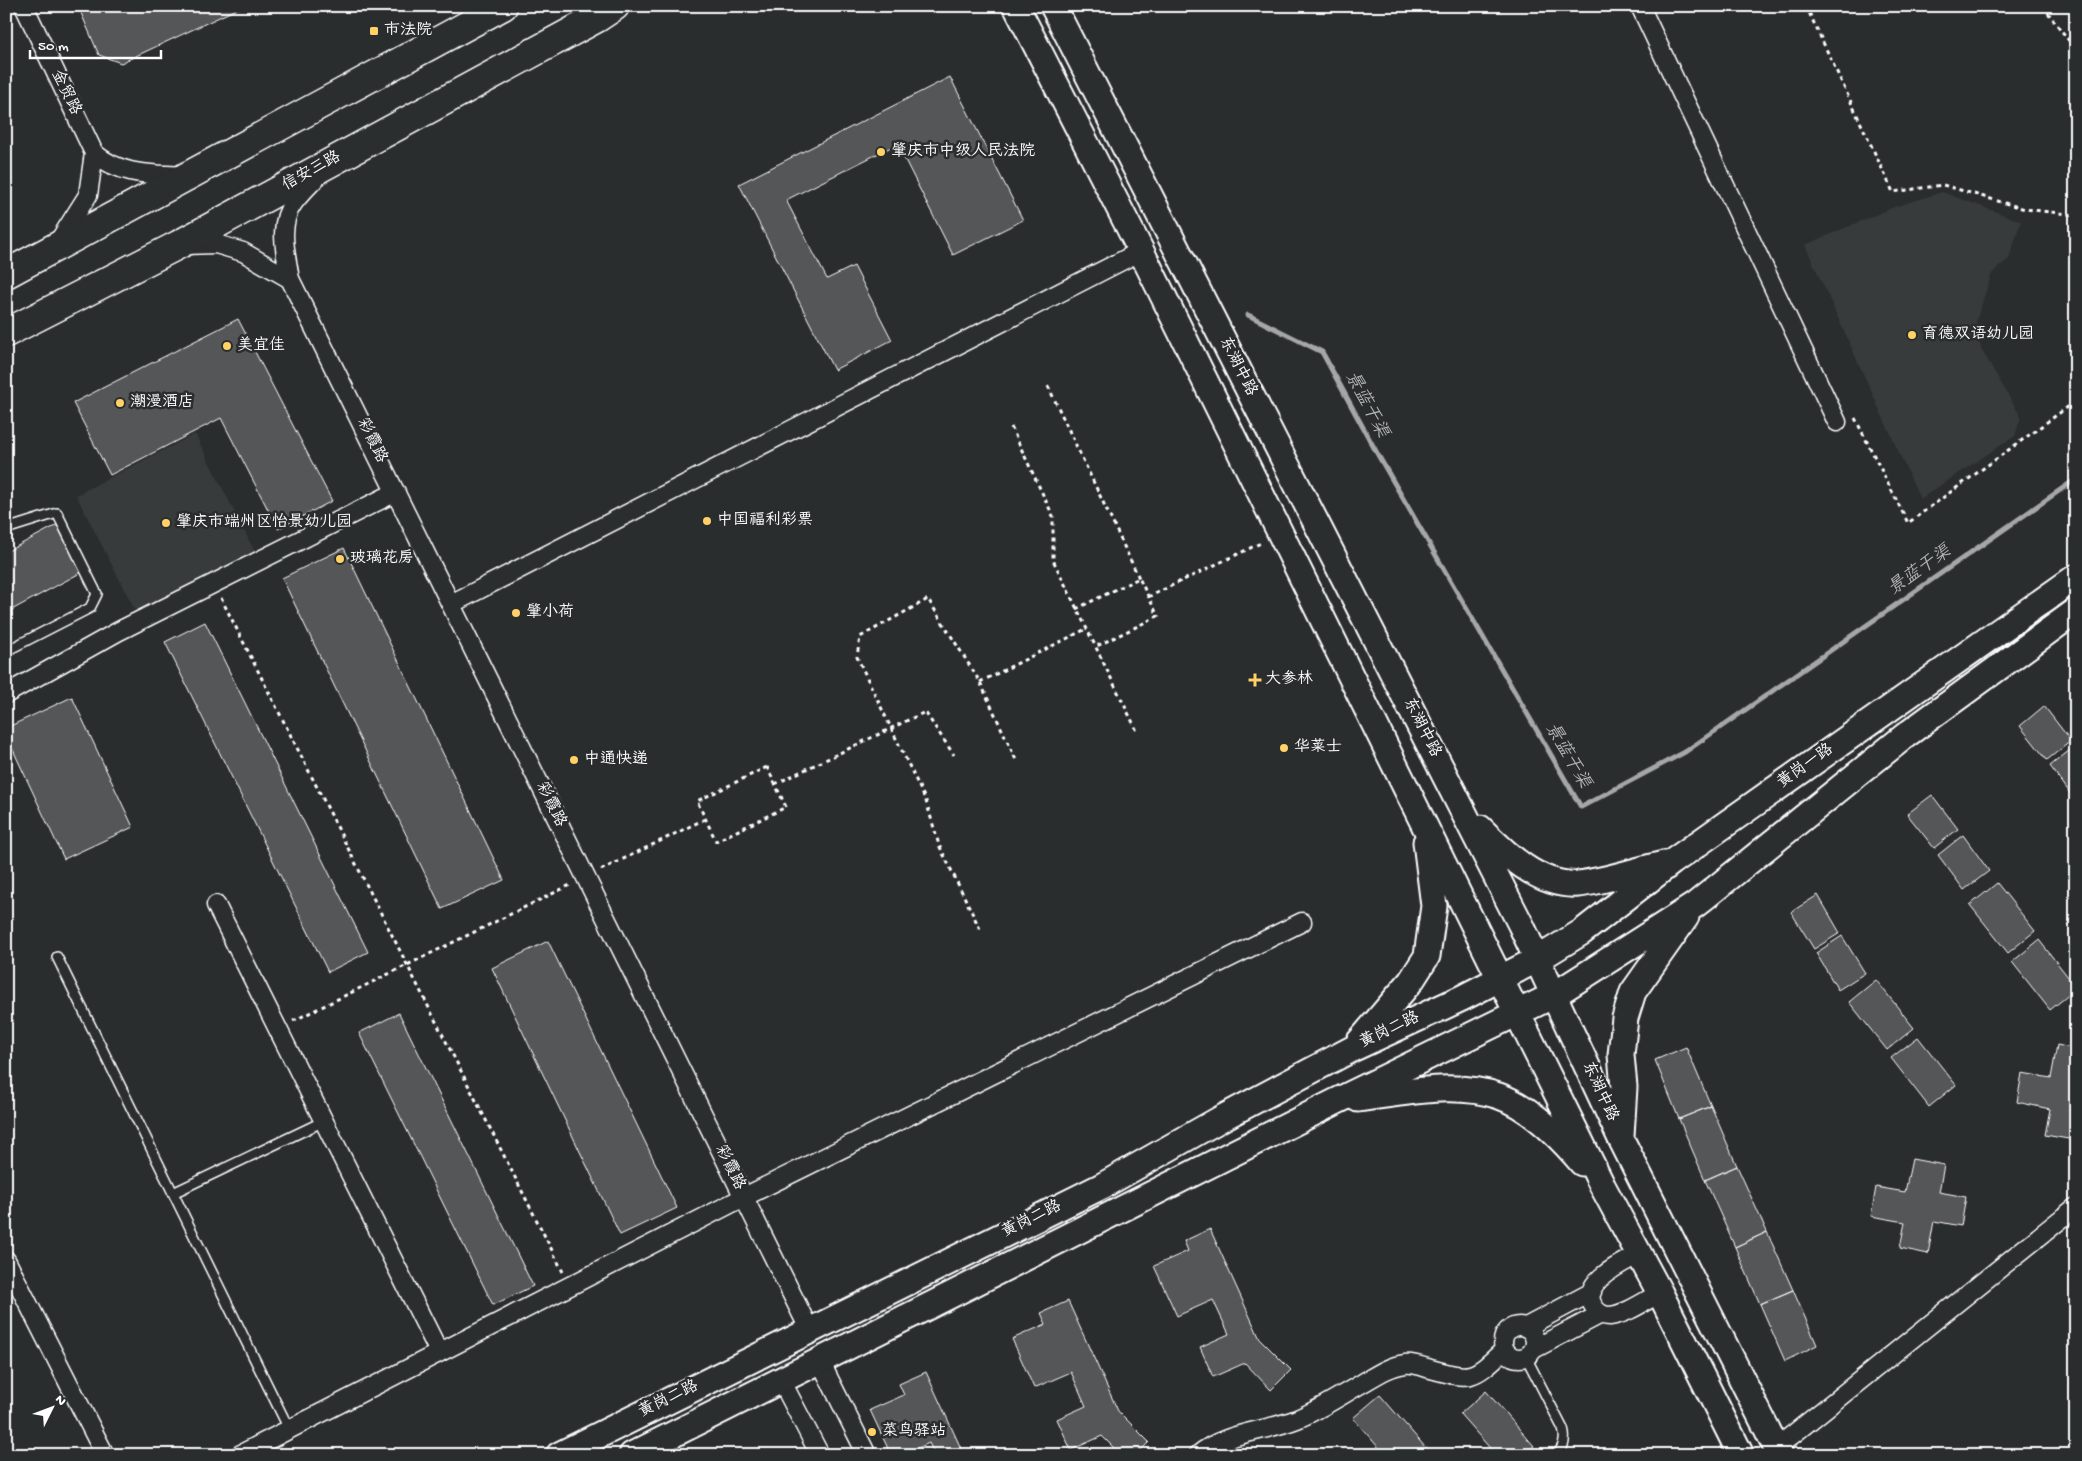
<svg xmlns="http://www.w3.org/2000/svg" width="2082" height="1461" font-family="'Gochi Hand','LXGW WenKai TC',sans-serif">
  <rect width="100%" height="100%" fill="#2a2d2e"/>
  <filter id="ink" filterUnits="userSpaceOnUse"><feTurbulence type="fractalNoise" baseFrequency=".02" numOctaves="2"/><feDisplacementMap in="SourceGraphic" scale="10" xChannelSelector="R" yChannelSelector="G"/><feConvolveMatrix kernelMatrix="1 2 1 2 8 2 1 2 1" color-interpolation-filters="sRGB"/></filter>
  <g filter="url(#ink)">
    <path fill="#373a3b" d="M1942,192L2021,221L2009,259L1992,273L1976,321L1981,349L2021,417L2015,436L1920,499L1805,245L1894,207Z
      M195,434L255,552L136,612L76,495Z"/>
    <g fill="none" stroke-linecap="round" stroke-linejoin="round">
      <path stroke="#a6a7a7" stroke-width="5" d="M1248,315L1322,352L1378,455L1581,807L1685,752L2076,479"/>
    </g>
    <path fill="#555758" stroke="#fff" d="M78,6H243L121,63L99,55Z
      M950,77L1023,220L953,255L897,144L786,200L827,279L854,266L892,340L834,370L739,184Z
      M238,319L332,501L278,529L221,418L110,475L73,403Z
      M57,525L82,572L6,613V552Z
      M344,548L504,880L442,909L282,578Z
      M205,622L368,952L328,972L165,642Z
      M72,697L133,827L64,859L6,735V728Z
      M2044,706L2071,741L2047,760L2020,726Z
      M2075,746L2076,747V801L2050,766Z
      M1932,795L1958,829L1934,848L1907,814Z
      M1963,835L1989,871L1964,890L1938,855Z
      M1997,883L2035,931L2008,953L1970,905Z
      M1818,895L1840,933L1814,949L1791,912Z
      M1842,936L1865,973L1838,990L1816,953Z
      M2039,940L2076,987V989L2050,1010L2012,962Z
      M548,941L677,1208L620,1235L492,968Z
      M1876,980L1914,1028L1887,1050L1849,1002Z
      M399,1013L533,1286L493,1305L359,1033Z
      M1918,1037L1956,1085L1929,1107L1891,1058Z
      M2057,1045L2076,1049V1129L2074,1140L2045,1135L2050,1109L2017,1102L2022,1073L2051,1078Z
      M1686,1047L1711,1106L1679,1119L1655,1060Z
      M1711,1106L1737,1166L1705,1180L1679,1119Z
      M1912,1159L1944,1165L1939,1192L1966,1197L1961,1226L1934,1221L1928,1254L1900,1248L1905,1222L1871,1216L1876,1187L1905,1192Z
      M1737,1166L1767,1232L1735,1247L1705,1180Z
      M1210,1229L1260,1339L1291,1370L1271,1390L1245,1363L1213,1377L1200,1347L1229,1334L1213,1300L1177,1316L1154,1266L1188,1251L1184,1241Z
      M1767,1232L1793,1290L1760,1304L1735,1247Z
      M1793,1290L1817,1345L1785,1361L1760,1304Z
      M1068,1301L1118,1411L1149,1442L1136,1455H1121L1102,1436L1071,1450L1057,1419L1086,1406L1071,1372L1034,1388L1012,1339L1046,1324L1041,1313Z
      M926,1372L964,1455H935L929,1443L903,1455H891L870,1410L904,1395L899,1384Z
      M1486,1391L1534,1446L1523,1455H1496L1460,1414Z
      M1380,1395L1432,1455H1385L1353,1418Z"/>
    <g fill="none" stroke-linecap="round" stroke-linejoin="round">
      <defs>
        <path id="service" d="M6,529L57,513L97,594L90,608L6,651
          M57,957L289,1429
          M173,1193L324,1121
          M1526,1357L1563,1429C1566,1439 1564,1448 1556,1455"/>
        <path id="minor" d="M24,6L94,153C121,176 152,174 185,176
          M1640,6L1837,422
          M318,176C310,184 301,193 294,202C277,224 286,254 290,279L810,1331
          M57,244L88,195L94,153
          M184,245L216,244L243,252L290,279
          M451,604L1141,251
          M6,694L119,631L396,492
          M216,905L439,1352
          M1639,1254C1624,1262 1577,1283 1594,1307C1598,1313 1604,1316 1610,1316C1627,1314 1645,1301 1660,1293
          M6,1260L105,1455
          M1503 1342a16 16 0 1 1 32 0a16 16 0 1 1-32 0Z
          M1526,1327L1592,1292
          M1534,1349L1601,1314
          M820,1361L867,1455
          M781,1380L820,1455
          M1776,1448L2076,1207
          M239,1455L744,1197L1302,922
          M1198,1455C1225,1432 1265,1432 1297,1419C1319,1410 1340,1396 1361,1384C1375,1376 1389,1366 1405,1364C1412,1363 1421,1366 1427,1368C1471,1380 1471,1381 1504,1350"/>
        <path id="secondary" d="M1016,6L1141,251L1603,1187L1660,1293L1741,1455
          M1053,6L1521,925L1621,1139L1780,1455
          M1480,828C1505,853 1539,887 1578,884C1607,881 1636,870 1664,864
          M1359,1042L1411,981L1427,956L1434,906L1426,842
          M1358,1099C1403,1093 1454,1081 1499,1096C1531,1107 1560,1137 1582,1163
          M1621,1136L1624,1087L1621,1055L1625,1018L1633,992L1686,917
          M559,1455L1102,1186L1224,1117L1354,1048L1462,998L1538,959L1582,932L1672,862L2076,577
          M632,1455L1335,1102L1554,995L1695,905L1906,735L2076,611"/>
        <path id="primary" d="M6,274L503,6
          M6,333L178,245L597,18L615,6"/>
      </defs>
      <use href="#service" stroke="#fff" stroke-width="12"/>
      <use href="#minor" stroke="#fff" stroke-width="21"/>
      <use href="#secondary" stroke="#fff" stroke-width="29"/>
      <use href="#primary" stroke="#fff" stroke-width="31"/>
      <path stroke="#fff" stroke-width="3" stroke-dasharray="4 4" stroke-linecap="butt" d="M1806,6L1893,192L1943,185L2025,209L2076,215
        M2043,6L2070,42L2076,46
        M1048,386L1139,578
        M1855,418L1908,523L2076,401
        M1011,427L1053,516V560L1137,731
        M1148,597L1263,542
        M221,598L563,1272
        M1076,609L1139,578L1158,616L1095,647
        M980,682L1086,629
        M767,767L786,807L716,841L697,801Z
        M775,784L925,712L954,755
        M601,870L705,819
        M980,929L939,845L926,801L857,657L860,637L928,599L980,682L1017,762
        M293,1021L570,885"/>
      <use href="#service" stroke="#2a2d2e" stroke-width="9"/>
      <use href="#minor" stroke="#2a2d2e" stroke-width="18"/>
      <use href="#secondary" stroke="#2a2d2e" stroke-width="25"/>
      <use href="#primary" stroke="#2a2d2e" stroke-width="28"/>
    </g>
  </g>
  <g fill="#ffd166" stroke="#2a2d2e" stroke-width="2">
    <rect x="369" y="26" width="10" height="10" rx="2.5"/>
    <circle cx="881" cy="152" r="5"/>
    <circle cx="1912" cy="335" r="5"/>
    <circle cx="227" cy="346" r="5"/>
    <circle cx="120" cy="403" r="5"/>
    <circle cx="707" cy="521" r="5"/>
    <circle cx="166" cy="523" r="5"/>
    <circle cx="340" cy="559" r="5"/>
    <circle cx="516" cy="613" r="5"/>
    <path d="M1252.5 672.5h5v5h5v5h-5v5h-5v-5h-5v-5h5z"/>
    <circle cx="1284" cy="748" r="5"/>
    <circle cx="574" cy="760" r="5"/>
    <circle cx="872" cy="1432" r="5"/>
  </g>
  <g text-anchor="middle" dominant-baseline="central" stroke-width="5" stroke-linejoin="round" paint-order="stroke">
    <g font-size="16" fill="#fff" stroke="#2a2d2e" text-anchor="start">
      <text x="384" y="31">市法院</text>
      <text x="891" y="152">肇庆市中级人民法院</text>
      <text x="1922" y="335">育德双语幼儿园</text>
      <text x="237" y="346">美宜佳</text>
      <text x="130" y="403">潮漫酒店</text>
      <text x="717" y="521">中国福利彩票</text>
      <text x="176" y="523">肇庆市端州区怡景幼儿园</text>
      <text x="350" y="559">玻璃花房</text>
      <text x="526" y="613">肇小荷</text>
      <text x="1265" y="680">大参林</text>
      <text x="1294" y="748">华莱士</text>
      <text x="584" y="760">中通快递</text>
      <text x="882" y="1432">菜鸟驿站</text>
    </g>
    <g font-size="16" fill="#fff" stroke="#2a2d2e">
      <text transform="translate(65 93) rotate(64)">金贸路</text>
      <text transform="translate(312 172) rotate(-29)">信安三路</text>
      <text transform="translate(1237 367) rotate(63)">东湖中路</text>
      <text transform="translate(371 441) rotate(64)">彩霞路</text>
      <text transform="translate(1421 728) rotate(63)">东湖中路</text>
      <text transform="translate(1806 767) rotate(-35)">黄岗一路</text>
      <text transform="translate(550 805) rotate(64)">彩霞路</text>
      <text transform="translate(1390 1031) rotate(-25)">黄岗二路</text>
      <text transform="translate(1599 1092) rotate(65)">东湖中路</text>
      <text transform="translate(729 1168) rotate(64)">彩霞路</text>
      <text transform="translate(1032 1220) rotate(-26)">黄岗二路</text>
      <text transform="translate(669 1400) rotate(-26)">黄岗二路</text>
    </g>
    <g font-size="18" font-style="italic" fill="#b4b6b6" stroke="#2a2d2e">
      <text transform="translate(1366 405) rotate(62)">景蓝干渠</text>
      <text transform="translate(1920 571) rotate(-35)">景蓝干渠</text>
      <text transform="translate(1567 756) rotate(60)">景蓝干渠</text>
    </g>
  </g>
  <rect width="2082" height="1461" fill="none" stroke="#2a2d2e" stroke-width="25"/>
  <rect x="12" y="12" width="2057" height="1436" fill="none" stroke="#fff" stroke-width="2" filter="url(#ink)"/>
  <g transform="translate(52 1408) rotate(48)" stroke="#2a2d2e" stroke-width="4" paint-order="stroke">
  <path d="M0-4L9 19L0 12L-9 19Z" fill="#ffffff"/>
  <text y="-8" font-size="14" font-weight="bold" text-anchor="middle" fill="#ffffff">N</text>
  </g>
  <path d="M30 50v8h131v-8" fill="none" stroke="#ffffff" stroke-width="2.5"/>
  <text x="38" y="50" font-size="15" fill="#ffffff" stroke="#2a2d2e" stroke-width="4" paint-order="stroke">50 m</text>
</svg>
